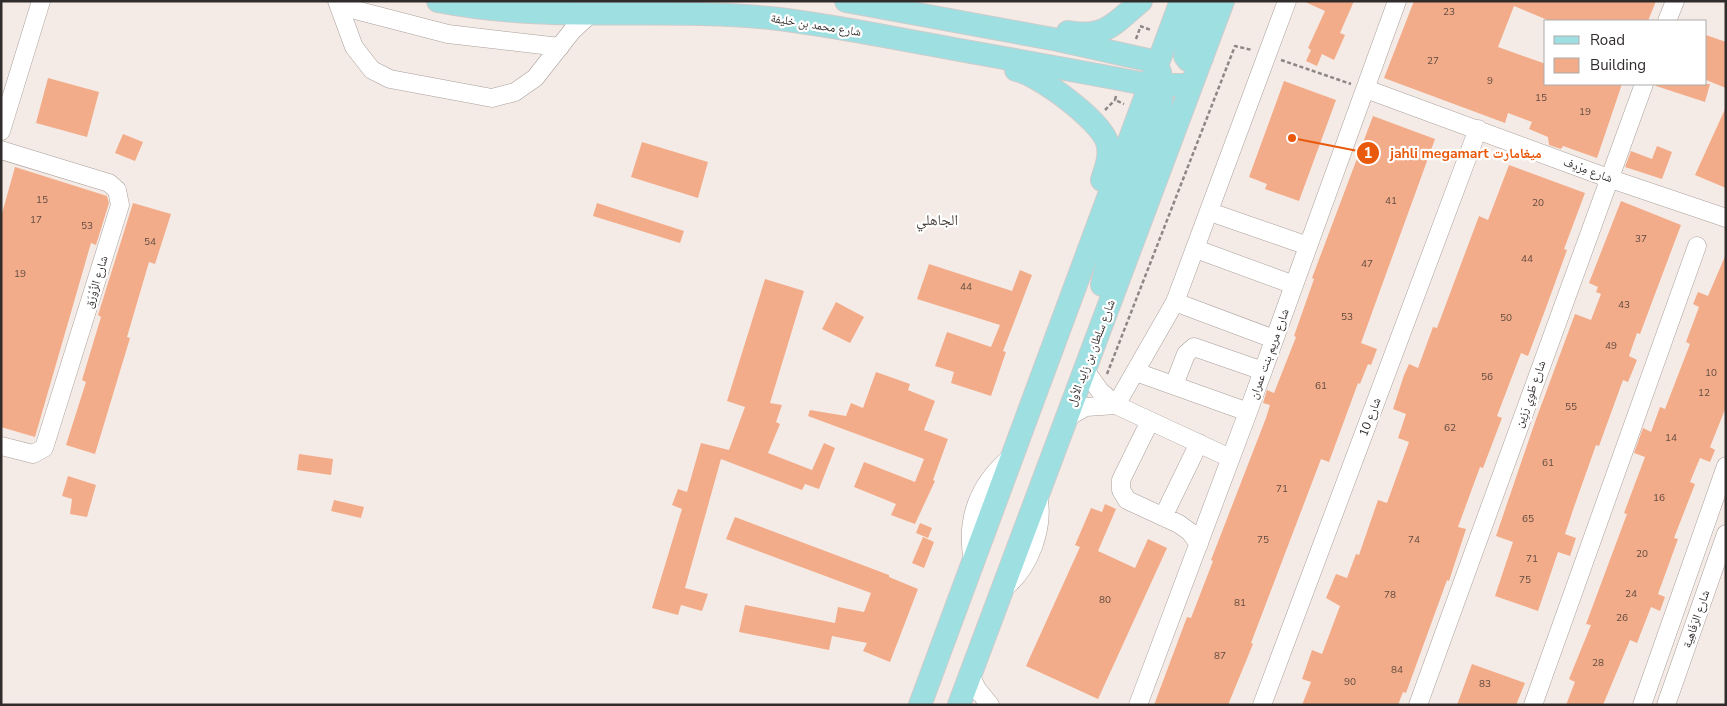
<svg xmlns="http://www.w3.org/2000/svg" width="1727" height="706" font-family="'Nunito Sans','Noto Naskh Arabic',sans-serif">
  <rect width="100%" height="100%" fill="#f5ebe6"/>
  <path fill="#f3ac89" d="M1303,1H1354L1340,33L1345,35L1334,60L1322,54L1317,66L1306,61L1311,50L1308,48L1325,11Z
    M1414,1H1656L1648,21H1550L1514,6L1498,47L1546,64V84H1622L1597,158L1563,146L1561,149L1549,145L1548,137L1529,129L1532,122L1508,113L1505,123L1384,78Z
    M1706,35L1726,42V88L1706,80Z
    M48,78L99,92L87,137L36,123Z
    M1284,81L1336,100L1299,201L1265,189L1267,184L1249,177Z
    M1656,84H1710L1705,102L1656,86Z
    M1726,107V188L1695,175Z
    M1373,116L1435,139L1361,343L1377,349L1371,365L1368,364L1360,384L1358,383L1329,462L1321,459L1251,643L1253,644L1228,705H1154L1187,617L1191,618L1213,561L1211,560L1266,418L1270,405L1263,403L1267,390L1274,393L1296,337L1294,336L1314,279L1312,278Z
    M123,134L143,142L135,161L115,153Z
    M642,142L708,162L698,198L631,177Z
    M1657,146L1672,152L1662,179L1625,167L1631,151L1652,159Z
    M1509,165L1585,193L1564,249L1567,250L1547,305L1528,356L1521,353L1497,416L1502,418L1483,468L1480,467L1458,527L1466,529L1449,581L1447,580L1406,693L1403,692L1398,705H1302L1311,682L1302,679L1312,650L1322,654L1340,606L1326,598L1336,574L1347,578L1356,554L1359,555L1378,500L1387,503L1409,442L1398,438L1406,414L1393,409L1404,375L1409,364L1418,368L1433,327L1437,328L1479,216L1488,220Z
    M15,167L107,196L109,203L96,245L91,243L35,437L1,427V217Z
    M1621,201L1681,225L1640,334L1637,333L1629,356L1637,360L1628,382L1623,380L1599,446L1596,445L1574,507L1565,534L1576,538L1570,556L1558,552L1538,611L1495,596L1513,542L1496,536L1535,422L1575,314L1591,320L1601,294L1596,292L1598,287L1589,283Z
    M133,203L171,214L155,264L149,262L127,337L130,338L95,454L66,445L86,382L82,380L101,317L98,315Z
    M597,203L684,231L680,243L593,216Z
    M1726,254V407L1710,447L1715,450L1710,462L1700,458L1690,482L1695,484L1674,538L1678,539L1658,594L1665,597L1660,611L1651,607L1637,643L1630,640L1603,705H1566L1575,682L1569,679L1591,625L1586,624L1627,514L1624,513L1645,457L1634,453L1643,428L1651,432L1660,407L1665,409L1690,344L1686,342L1699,307L1693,304L1698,292L1708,296Z
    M929,264L1012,291L1020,270L1032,275L1003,351L1006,352L991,396L951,383L954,372L935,366L947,332L991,347L1000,325L917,299Z
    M765,279L804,291L770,403L782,405L776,422L780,424L768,453L812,470L824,443L835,448L819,489L805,484L802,490L721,459L685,588L708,594L702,611L681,605L678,615L652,608L682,509L672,505L678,489L687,492L701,443L729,450L745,407L727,401Z
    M836,302L864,317L850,343L822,329Z
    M876,372L910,384L908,390L935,401L924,430L948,439L933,480L935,481L915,524L891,515L896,504L854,487L864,462L915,482L924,459L808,416L810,410L846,416L851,403L863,408Z
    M299,454L333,459L331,475L297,470Z
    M68,476L96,485L87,517L70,514L72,499L62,496Z
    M334,500L364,507L361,518L331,511Z
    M1105,504L1116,509L1098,551L1135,568L1148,539L1167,548L1098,699L1026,666L1080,547L1075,545L1091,508L1102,512Z
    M735,517L889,575V577L918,589L890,662L863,651L867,643L832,636L829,650L739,632L745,605L835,623L838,607L864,612L871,593L726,539Z
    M920,523L932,528L928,538L916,533Z
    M923,537L934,542L924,568L912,563Z
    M1472,664L1525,683L1516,705H1457Z"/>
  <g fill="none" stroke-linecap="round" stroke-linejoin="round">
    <defs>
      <path id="minor" d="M337,1L354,47L372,70L390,79L492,98L515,92L535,78L572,31L589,15
        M340,6L448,34L560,47
        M1667,21L1675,1
        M1366,89L1608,178L1726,218
        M1,131L41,1
        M1,150L109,183L117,190L120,205L44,448L33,454L1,446
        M1210,212L1308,246
        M1196,249L1294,285
        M1175,302L1274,339
        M1085,370L1100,391L1116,405L1230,458
        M1136,372L1248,412
        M1174,385L1186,354L1194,347L1263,371
        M1116,405L1175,302L1287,1
        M1068,417L1086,407L1116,405
        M1150,421L1121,480V490L1127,500L1179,524L1190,532L1199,544
        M1163,517L1199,443
        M973,561C965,520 978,485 1010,458
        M1009,584C1030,565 1043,529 1039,501
        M970,675L977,689L990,705
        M1138,705L1248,412L1397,1
        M1262,705L1478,129
        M1418,705L1644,84
        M1533,705L1697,246
        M1642,705L1726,466
        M1666,705L1726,534"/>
      <path id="major" d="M438,1C548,23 659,7 770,18C826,24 882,36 938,46C1008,59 1079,71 1150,85H1190
        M846,1L1058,40L1157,62
        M1068,32C1105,39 1115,23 1141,1
        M1202,58L1193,62L1188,60L1185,56L1187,44L1203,1
        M1016,70C1038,74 1100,120 1107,142C1111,156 1106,167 1102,180
        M1102,285C1109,251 1122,216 1134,183C1146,149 1169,109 1160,72
        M920,705L1181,1
        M959,705L1223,1"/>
    </defs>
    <use href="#minor" stroke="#a99f9b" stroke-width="19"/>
    <use href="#major" stroke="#cdcccc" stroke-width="24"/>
    <path stroke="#8e8784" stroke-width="2.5" stroke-dasharray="4 2.5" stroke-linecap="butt" d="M1140,26L1151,30
      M1136,39L1140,28
      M1281,60L1351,84
      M1116,96L1115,100L1124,104
      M1105,110L1115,100
      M1107,374L1235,46L1252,50"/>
    <use href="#minor" stroke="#fff" stroke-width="18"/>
    <use href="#major" stroke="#9edfe2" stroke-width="22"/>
  </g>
  <g text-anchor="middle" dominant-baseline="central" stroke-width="4.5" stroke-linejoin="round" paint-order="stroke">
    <g font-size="10" fill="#614c42">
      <text x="1449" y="12">23</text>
      <text x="1433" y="61">27</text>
      <text x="1490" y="81">9</text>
      <text x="1541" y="98">15</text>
      <text x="1585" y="112">19</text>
      <text x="42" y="200">15</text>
      <text x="1391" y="201">41</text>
      <text x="1538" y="203">20</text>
      <text x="36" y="220">17</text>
      <text x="87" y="226">53</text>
      <text x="1641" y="239">37</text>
      <text x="150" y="242">54</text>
      <text x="1527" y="259">44</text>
      <text x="1367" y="264">47</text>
      <text x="20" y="274">19</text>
      <text x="966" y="287">44</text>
      <text x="1624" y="305">43</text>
      <text x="1347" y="317">53</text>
      <text x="1506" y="318">50</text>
      <text x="1611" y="346">49</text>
      <text x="1711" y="373">10</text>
      <text x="1487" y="377">56</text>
      <text x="1321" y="386">61</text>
      <text x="1704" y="393">12</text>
      <text x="1571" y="407">55</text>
      <text x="1450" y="428">62</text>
      <text x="1671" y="438">14</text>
      <text x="1548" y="463">61</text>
      <text x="1282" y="489">71</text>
      <text x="1659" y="498">16</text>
      <text x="1528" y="519">65</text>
      <text x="1263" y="540">75</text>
      <text x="1414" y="540">74</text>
      <text x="1642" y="554">20</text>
      <text x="1532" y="559">71</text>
      <text x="1525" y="580">75</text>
      <text x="1631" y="594">24</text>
      <text x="1390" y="595">78</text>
      <text x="1105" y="600">80</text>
      <text x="1240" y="603">81</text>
      <text x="1622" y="618">26</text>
      <text x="1220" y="656">87</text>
      <text x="1598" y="663">28</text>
      <text x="1397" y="670">84</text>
      <text x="1350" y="682">90</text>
      <text x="1485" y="684">83</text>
    </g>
    <g font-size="12" fill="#302c2b" stroke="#fff">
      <text transform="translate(816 25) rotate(9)">شارع محمد بن خليفة</text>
      <text transform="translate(1588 170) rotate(20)">شارع مِرْدِف</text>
      <text transform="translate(96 282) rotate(-73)">شارع الزَّوْرَق</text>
      <text transform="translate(1091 353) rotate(-69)">شارع سلطان بن زايد الأول</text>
      <text transform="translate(1269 354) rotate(-70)">شارع مريم بنت عمران</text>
      <text transform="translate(1530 394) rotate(-70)">شارع طَوِي رَزِين</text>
      <text transform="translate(1370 417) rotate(-69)">شارع 10</text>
      <text transform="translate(1696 619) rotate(-71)">شارع الرَفَاهِية</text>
    </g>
    <g font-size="15" fill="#4c4440" stroke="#fff">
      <text x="937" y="220">الجاهلي</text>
    </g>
  </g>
  <path fill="none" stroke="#e8590c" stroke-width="2" d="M1292 138L1368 153"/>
  <g fill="#e8590c" stroke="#fff" stroke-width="2">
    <circle cx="1292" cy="138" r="5"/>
    <circle cx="1368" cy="153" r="12"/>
  </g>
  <g font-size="15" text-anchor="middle" font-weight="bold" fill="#fff">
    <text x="1368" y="158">1</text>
  </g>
  <g font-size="14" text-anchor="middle" font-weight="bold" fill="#e8590c" stroke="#fff" stroke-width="4.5" stroke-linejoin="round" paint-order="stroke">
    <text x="1466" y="158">jahli megamart ميغامارت</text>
  </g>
  <rect width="1727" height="706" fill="none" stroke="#302c2b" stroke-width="5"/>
  <rect x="1544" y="20" width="162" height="65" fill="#ffffff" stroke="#acabaa"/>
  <rect x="1554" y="36" width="25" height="8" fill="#9edfe2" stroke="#acabaa"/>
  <text x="1590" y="45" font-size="15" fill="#302c2b">Road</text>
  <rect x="1554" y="58" width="25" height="15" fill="#f3ac89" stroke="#acabaa"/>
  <text x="1590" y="70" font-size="15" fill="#302c2b">Building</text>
</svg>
